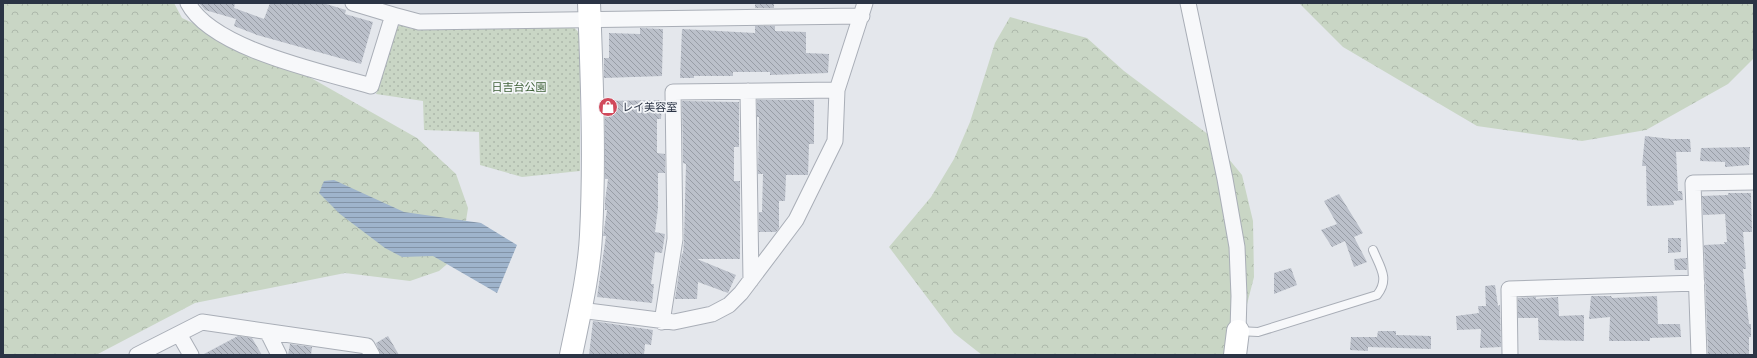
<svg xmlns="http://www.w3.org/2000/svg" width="1757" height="358" font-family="'Fira Sans','Noto Sans JP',sans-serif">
  <defs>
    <pattern id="green-dots" width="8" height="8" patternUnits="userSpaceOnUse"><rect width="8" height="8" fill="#c9d6c5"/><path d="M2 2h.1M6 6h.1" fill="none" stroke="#adb8ab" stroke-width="1.8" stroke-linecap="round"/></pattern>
    <pattern id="forest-crowns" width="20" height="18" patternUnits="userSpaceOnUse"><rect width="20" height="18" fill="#c9d6c5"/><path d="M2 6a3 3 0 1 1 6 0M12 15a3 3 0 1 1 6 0" fill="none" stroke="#adb8ab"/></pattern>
    <pattern id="water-rules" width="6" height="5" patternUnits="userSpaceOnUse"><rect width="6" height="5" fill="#9fb4cc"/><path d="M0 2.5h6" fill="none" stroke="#8293a7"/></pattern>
    <pattern id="building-back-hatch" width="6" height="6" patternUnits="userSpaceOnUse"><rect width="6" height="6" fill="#bbc0ca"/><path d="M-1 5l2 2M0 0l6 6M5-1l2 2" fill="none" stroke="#989da6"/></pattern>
  </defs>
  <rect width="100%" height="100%" fill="#e4e7ec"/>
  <path fill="url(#green-dots)" d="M401,24L409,26L411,29L572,25L580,34V171L522,177L480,165L479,132L424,130L423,101L376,94L394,30Z"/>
  <path fill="url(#forest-crowns)" d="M3,3H174L182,18L304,74L417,138L456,174L468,208L463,240L453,259L439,271L410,281L345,273L195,303L96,355H3Z
    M1299,3H1754V58L1728,84L1646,130L1582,141L1477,126L1343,47Z
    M1010,17L1087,38L1124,71L1209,135L1242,175L1253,221L1254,277L1236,347L1230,355H982L954,333L889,247L931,197L954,159L970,122L995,43Z"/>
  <path fill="url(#water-rules)" d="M334,180L404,212L481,223L517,245L497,293L433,256L402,257L385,248L340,214L319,193L324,181Z"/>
  <path fill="url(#building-back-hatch)" d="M199,3H235L234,8L264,19L270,3H323L346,10L345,14L373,22L361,64L257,35L234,26L236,19L205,10Z
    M755,3H774V8H755Z
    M755,26H775V31L806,32V53L829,54L828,73L770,75V72H733V76H694V78H680L682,29L755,33Z
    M640,28L663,29L662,76L604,78V58H609V33L640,34Z
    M662,100L661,119H657V153L665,154V173H658V208L655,232L665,234L662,253L655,252L651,284H654L652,303L597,297L606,236H603L607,210H605V201L608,179H605V101Z
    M757,100H814V144H809L808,175H786L785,201H779V228L776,232H759V212H762L763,174H758L759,117H757Z
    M682,101L739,102V147H734V181H740V259H697L736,275L728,293L698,282L697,299H675L682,253L683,254L684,239L686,164L683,163Z
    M1645,136L1671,139H1690L1691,152H1676L1678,191H1682L1683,200L1673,201L1674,205L1647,206L1646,166H1642Z
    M1750,147L1749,165L1725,167V162L1700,161L1701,148Z
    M1728,193H1751L1752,232H1743L1746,269H1743L1749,324H1751V337H1749V355H1708L1704,245L1725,244L1724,242H1727L1725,214L1703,215L1702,196L1728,195Z
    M1339,194L1363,233L1354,237L1367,262L1354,267L1345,241L1332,247L1321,230L1337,224L1324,201Z
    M1668,238H1681V252L1668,253Z
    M1687,258V270H1675L1674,259Z
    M1291,268L1297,285L1274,294V273Z
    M1495,285L1498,306L1500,305L1501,347L1480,348L1481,329L1457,330L1456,316L1479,313L1478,306H1486L1485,286Z
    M1591,296H1611L1612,298L1657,296L1658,324H1680L1681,337L1650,338V341H1609L1610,317L1589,319Z
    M1536,297V299L1558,297L1559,316L1584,315V341L1539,340L1538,318H1518V298Z
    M593,321L653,330L651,345L645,344L644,355H589Z
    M1378,331H1396V335L1431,336V349L1368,347V351L1350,350L1351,337H1377Z
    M238,336L252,338L262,355H202Z
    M388,336L399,355H381L376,343Z
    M290,344L312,347L311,355H288Z"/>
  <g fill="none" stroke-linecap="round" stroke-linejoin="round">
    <defs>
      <path id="lane" d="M1238,331L1258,332L1377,295C1390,279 1380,267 1373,250"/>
      <path id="street" d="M188,3C212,49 323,72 371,86L393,15L419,22L862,16
        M353,3L393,15
        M1188,3L1225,179L1237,247L1239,296L1238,331
        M748,91L751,280
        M580,310L674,322L712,314L729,305L741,293L796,220L835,141L837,90L865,3
        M662,322L675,239L673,92L837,90
        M268,333L279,355
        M179,334L191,355
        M137,355L202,322L367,346L372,355
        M1510,355L1509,289L1697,283
        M1699,355L1693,183L1754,182"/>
      <path id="secondary" d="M571,355C579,316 589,275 591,235C595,158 592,80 589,3
        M1235,355L1238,331"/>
    </defs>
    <use href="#lane" stroke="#a9aeb7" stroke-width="10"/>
    <use href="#street" stroke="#a9aeb7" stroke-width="17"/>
    <use href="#secondary" stroke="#a9aeb7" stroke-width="24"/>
    <use href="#lane" stroke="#f7f8fa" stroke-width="8"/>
    <use href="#street" stroke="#f7f8fa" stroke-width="15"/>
    <use href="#secondary" stroke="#fff" stroke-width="22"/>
  </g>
  <defs>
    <symbol id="shop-disc" viewBox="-11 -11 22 22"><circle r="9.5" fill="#d1495b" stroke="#f4f6f9"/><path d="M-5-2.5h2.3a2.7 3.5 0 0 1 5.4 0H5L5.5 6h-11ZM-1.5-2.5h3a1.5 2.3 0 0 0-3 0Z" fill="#fff"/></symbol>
  </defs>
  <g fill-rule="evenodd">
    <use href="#shop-disc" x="597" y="96" width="22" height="22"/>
  </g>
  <g text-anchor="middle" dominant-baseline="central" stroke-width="3.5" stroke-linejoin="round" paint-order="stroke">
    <g font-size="11" fill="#3f6138" stroke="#f4f6f9">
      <text x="519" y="87">日吉台公園</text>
    </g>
    <g font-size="11" fill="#2b3445" stroke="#f4f6f9" text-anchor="start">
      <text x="622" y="107">レイ美容室</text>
    </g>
  </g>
  <rect width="1757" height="358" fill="none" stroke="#2b3445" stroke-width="8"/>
</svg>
